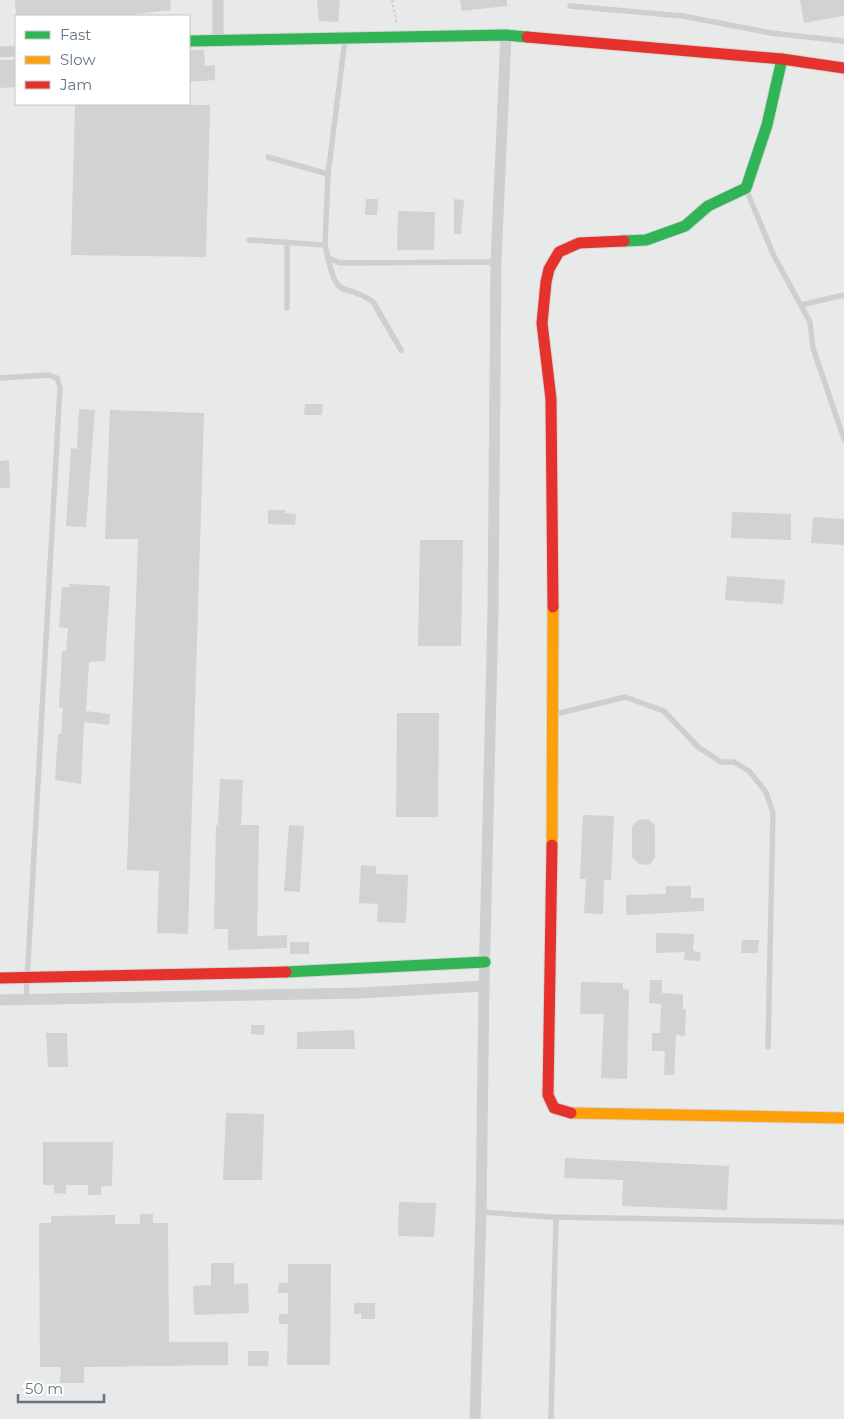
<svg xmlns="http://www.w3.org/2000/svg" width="844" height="1419" font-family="Montserrat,sans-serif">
  <rect width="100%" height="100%" fill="#f9f9f9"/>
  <path fill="#e8e9e9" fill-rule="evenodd" d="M0,0H844V1419H0ZM16,16H189V104H16Z"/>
  <path fill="#d0d2d3" d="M15,0H170L171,10L120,16H16Z
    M317,0H340L338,22L319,21Z
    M460,0H507V6L462,11Z
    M800,0H844V16L804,23Z
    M189,50H204L205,66L215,65V80L189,82Z
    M0,60H16V87L0,88Z
    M75,104L210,105L206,257L71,255Z
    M366,199H378L377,215H365Z
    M454,199L464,200L461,234H454Z
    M398,211L435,212L434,250H397Z
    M305,404H323L322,415H304Z
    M79,409L95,410L86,527L66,526L71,448L77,449Z
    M110,410L204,413L188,934L157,933L159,871L127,870L138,539H105Z
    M9,460L10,488H0V461Z
    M268,510H285V513L296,514L295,525L268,524Z
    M732,512L791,514V540L731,538Z
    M813,517L844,519V545L811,543Z
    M420,540H463L461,646H418Z
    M727,576L785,580L783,604L725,600Z
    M70,584L110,586L105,661L89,662L86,711L110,714L109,725L84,722L81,784L55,780L58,734H61L63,708L59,707L62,651H66L68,628L59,627L62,587H70Z
    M397,713H439L438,817H396Z
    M220,779L243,780L241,825H259L257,936L287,935V948L228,950V929H214L216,825H218Z
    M583,815L614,816L611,880H604L603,914L584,913L586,879H580Z
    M648,819L655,825V858L649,865L639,864L632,857V826L638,820Z
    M289,825L304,826L300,892L284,891Z
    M361,865L376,866V874L408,875L406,923L377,922L378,904L359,903Z
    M666,886H691V898H704V911L626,915V895L666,894Z
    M656,933L694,934L693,951L701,952L700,961L684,960L685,952L656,953Z
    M742,940H759L758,953H741Z
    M290,942H309V954H290Z
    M650,980H662V993L683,994V1009H686L685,1036L676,1035L674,1075H664L665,1051H652V1033H660L661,1004L649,1003Z
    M581,982L623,983V989L629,990L627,1079L601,1078L604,1014H580Z
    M251,1025H265L264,1035L251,1034Z
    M354,1030L355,1049H297V1032Z
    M46,1033H67L68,1067H48Z
    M226,1113L264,1114L262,1180H223Z
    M43,1142H113L112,1186H101V1195H88V1185H66V1194L54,1193V1185H43Z
    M565,1158L729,1166L727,1210L622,1206L623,1180L564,1178Z
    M399,1202L436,1203L434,1237L398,1236Z
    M140,1214H153V1223H168L169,1342H228V1365L84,1367V1383H60L61,1367H40L39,1223H51V1216L115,1215V1224H140Z
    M211,1263H234V1284L248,1283L249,1313L194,1315L193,1286L211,1285Z
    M288,1264H331L330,1365H287L288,1324H279V1314H288V1293H278L279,1282L288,1283Z
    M354,1303H375V1319H361V1314H354Z
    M248,1351H269L268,1366H248Z"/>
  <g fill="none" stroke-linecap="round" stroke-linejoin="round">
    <defs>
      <path id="fast" d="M189,41L506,35L527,37
        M624,241L646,240L685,226L708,206L746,188L767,125L782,59
        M286,972L485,962"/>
      <path id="slow" d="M552,845L553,607
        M571,1113L844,1118"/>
      <path id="jam" d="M527,37L782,59L844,68
        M553,607L551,399L542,323L546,282L549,269L559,252L579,243L624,241
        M552,845L548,1095L554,1108L571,1113
        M0,978L286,972"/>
    </defs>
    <use href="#fast" stroke="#d5d6d7" stroke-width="13"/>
    <use href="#slow" stroke="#d5d6d7" stroke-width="13"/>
    <use href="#jam" stroke="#d5d6d7" stroke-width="13"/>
    <path stroke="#cbcccd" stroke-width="2" stroke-dasharray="2.5 2.5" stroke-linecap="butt" d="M392,0L397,25"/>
    <path stroke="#cecfd0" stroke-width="5.5" d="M570,6L683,16L771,33L844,41
      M345,40L328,174L325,245L328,258L340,263L496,262
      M268,157L328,174
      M746,189L774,256L810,322L813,348L844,439
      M249,240L325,245
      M287,242V308
      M328,258C338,303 345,281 373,302L401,350
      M801,305L844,295
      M0,378L48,375L57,378L60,387L26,999
      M556,714L625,697L664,711L698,747L721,762H734L749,771L766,792L773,813L768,1047
      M481,1212L551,1217L844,1222
      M551,1419L556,1217"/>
    <path stroke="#cecfd0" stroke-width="11" d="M218,39V0
      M0,52L16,51
      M0,1000L361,993L484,986
      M475,1419L481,1212L484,986L493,610L496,262L506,35"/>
    <use href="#fast" stroke="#30b455" stroke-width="11"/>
    <use href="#slow" stroke="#ff9f0a" stroke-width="11"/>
    <use href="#jam" stroke="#e5322d" stroke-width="11"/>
  </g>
  <rect x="15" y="15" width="175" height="90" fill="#ffffff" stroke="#c1c8cd"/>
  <rect x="25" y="31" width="25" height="8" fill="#30b455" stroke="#c1c8cd"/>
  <text x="60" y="40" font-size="15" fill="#657683">Fast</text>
  <rect x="25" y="56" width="25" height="8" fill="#ff9f0a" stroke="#c1c8cd"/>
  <text x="60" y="65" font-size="15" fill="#657683">Slow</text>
  <rect x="25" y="81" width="25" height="8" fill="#e5322d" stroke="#c1c8cd"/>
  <text x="60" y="90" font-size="15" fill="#657683">Jam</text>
  <path d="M18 1394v8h86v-8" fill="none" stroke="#657683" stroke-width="2.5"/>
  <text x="25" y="1394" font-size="15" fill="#657683" stroke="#ffffff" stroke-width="4" paint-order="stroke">50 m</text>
</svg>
